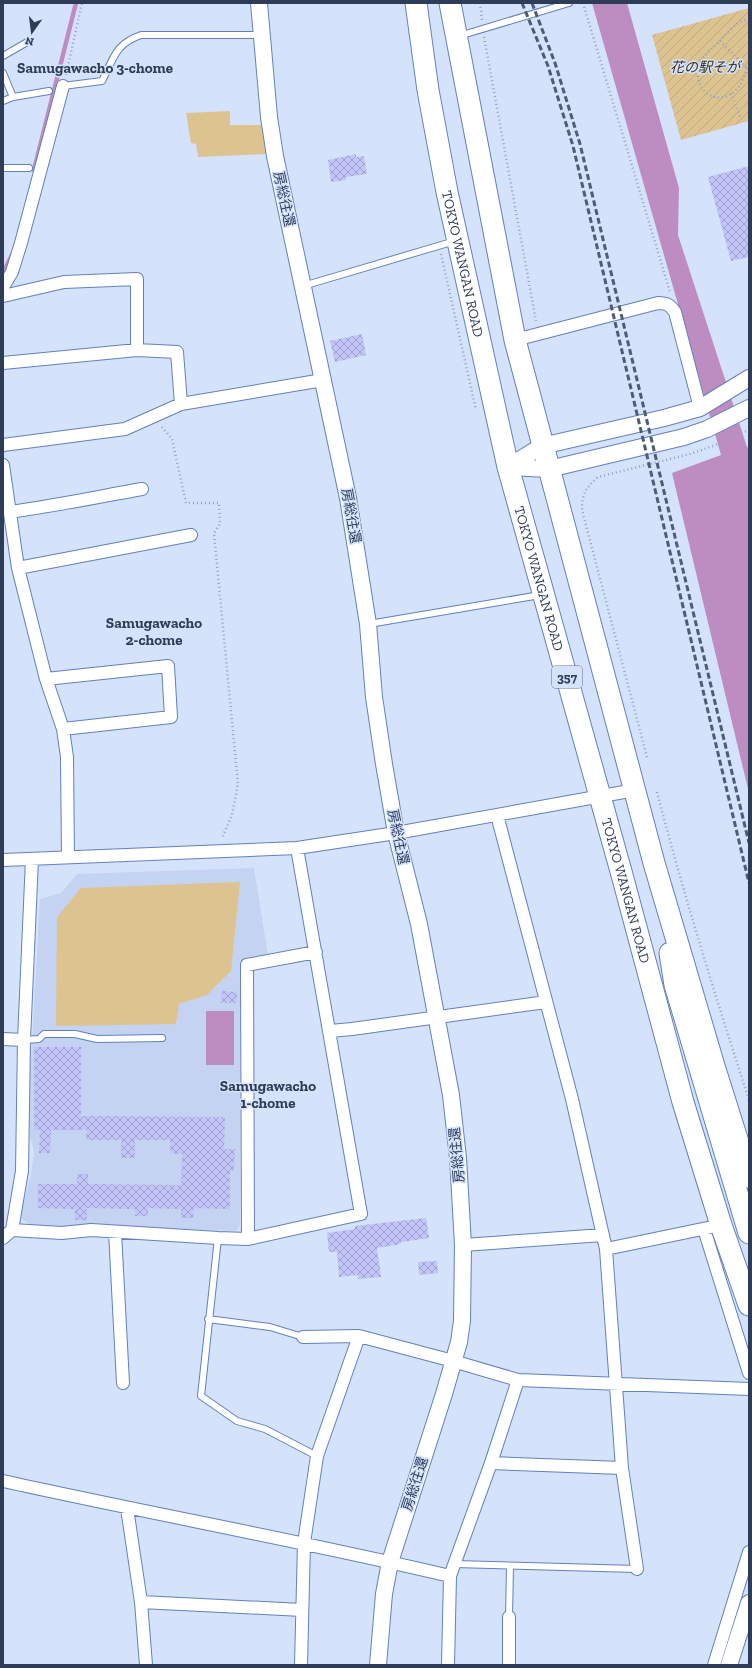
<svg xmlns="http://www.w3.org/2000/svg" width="752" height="1668" font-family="'Zilla Slab','Noto Sans JP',serif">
  <defs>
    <pattern id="garden-furrows" width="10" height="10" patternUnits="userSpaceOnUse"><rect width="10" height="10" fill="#ddc390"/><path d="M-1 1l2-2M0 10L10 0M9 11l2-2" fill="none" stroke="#bea87e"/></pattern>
    <pattern id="building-cross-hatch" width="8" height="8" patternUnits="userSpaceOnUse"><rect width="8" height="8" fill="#c3c4f8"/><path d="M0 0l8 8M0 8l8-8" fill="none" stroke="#9fa0cc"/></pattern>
  </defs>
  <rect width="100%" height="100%" fill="#d4e2fc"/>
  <path fill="#c4d3f1" d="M254,868L268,956L240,961V1225L236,1231L85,1225L62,1228L31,1226L20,1217L31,1174L34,1152L30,1136L29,1094L40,899L61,893L77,874Z"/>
  <path fill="#ddc390" d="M230,111V125H262L266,154L198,157L196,144L191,143L186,113Z
    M240,882L231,971L207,995L179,1004L176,1024L56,1026L57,917L81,888Z"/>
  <path fill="url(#garden-furrows)" d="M749,8V121L681,140L652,35Z"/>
  <path fill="#bd8dc1" d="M592,3H627L679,188L678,235L747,447L749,448V793L672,473L721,455Z
    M206,1011H234V1065H206Z"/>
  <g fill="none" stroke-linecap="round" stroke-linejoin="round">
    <path stroke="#bd8dc1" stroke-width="4.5" d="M34,170L76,3
      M3,273L12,255"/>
  </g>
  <path fill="url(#building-cross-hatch)" d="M356,154V157L364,156L367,174L346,177V180L331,182L328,160Z
    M749,166V257L731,261L708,177Z
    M362,334L366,355L335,362L330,341Z
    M222,991L237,992L236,1003H221Z
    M34,1047H81V1116L225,1117L224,1149H235L234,1171L230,1170V1209L194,1208L193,1218H181V1209L148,1208V1216H135V1209L87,1208V1220H75V1209L38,1208V1184H77V1174H88V1184L181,1185L182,1154H170V1140H135V1158H121V1140H86V1130H51L50,1153H39L40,1130H34Z
    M426,1218L429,1238L401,1242V1244L377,1248L381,1277L358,1279V1275L339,1277L337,1252H329L327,1233L355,1229V1226Z
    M437,1261L438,1273L419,1275L418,1262Z"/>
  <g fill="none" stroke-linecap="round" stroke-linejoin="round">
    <defs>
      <path id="lane" d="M459,36L569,3
        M3,56L29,41
        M3,73L13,97
        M63,86L102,81C114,58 115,44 141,35H261
        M3,101L13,97L49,91
        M3,168H29
        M303,286L455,241
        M369,624L540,595
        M24,1040L39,1039L44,1034H75L97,1039L162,1038
        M218,1238L201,1396L237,1421L265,1429L317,1456
        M208,1319L270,1327L303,1337
        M454,1564L637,1569
        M509,1617L510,1566"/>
      <path id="street" d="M3,287L12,272L21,243L63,86
        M3,296L64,282L137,279V350
        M515,340L658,303C667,303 670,305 675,312L700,408
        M3,363L137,350L177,352L181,404
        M3,445L125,429L181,404L323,380
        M3,465L18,568L46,679L63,729L67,757L68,857
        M9,512C54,506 97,497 142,489
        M18,568L191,535
        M46,679L168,666L171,717L63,729
        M497,815L572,1099L606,1249L622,1468L637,1569
        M3,860L297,848L396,833L635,790
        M330,1031L352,1029L546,1002
        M3,1039L24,1040
        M704,1229L749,1373
        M12,1230L62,1233L91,1230L218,1238L248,1239L361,1214L297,848
        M115,1232L123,1383
        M3,1238L12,1230L22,1171L24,1040L32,859
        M248,1239L247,965L316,952
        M463,1245L603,1235
        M606,1249L712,1227
        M303,1337L359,1336L453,1361L518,1380L749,1389
        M491,1463L622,1468
        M3,1481C152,1514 302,1541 450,1576
        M127,1508L141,1602L146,1665
        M141,1602L302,1610
        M301,1665L304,1543L317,1456L359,1336
        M448,1665L450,1576L491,1463L518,1380
        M509,1665V1617
        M714,1665L749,1552"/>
      <path id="secondary" d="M259,3L269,117L275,156L348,498L368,624L374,697L384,764L396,833L419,924L451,1095L458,1158L463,1245L462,1321L459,1342L444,1394L390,1562L384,1594L378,1665
        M508,467L542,446L664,418L700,408L749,378
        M508,467L549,469L684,437L707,429L749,408
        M729,1665L749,1603"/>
      <g id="highway">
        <path id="s1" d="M416,3L428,90L447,192L508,467L622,875L683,1102L721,1225L749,1305"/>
        <path d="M450,3L515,340L654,863L714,1066L749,1177"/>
        <path d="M670,953L675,985L749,1233"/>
      </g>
    </defs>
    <use href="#lane" stroke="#6280bd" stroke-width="8"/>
    <use href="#street" stroke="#6280bd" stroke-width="14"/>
    <use href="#secondary" stroke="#6280bd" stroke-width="18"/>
    <use href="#highway" stroke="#6280bd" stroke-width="23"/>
    <path stroke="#95a3bd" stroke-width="2.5" stroke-dasharray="1 3" stroke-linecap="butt" d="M480,3L482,20
      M583,3L670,292
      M749,19C737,21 728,32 720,41C714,47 703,55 700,64C690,89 717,109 736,90C742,85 744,76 747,68L749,67
      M484,37L536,321
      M720,41L747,68
      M66,75L82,3
      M731,93L741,119
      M441,254L476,410
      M162,427L172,439L186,503H219L220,524L214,533L238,784L232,815L222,838
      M647,757L582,510C582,493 586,488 598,477L690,454L713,446L749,430
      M657,792C684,896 716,998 749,1100
      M747,1665L749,1660"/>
    <use href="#lane" stroke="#fff" stroke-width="6"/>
    <use href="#street" stroke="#fff" stroke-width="12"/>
    <use href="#secondary" stroke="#fff" stroke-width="16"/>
    <use href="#highway" stroke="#fff" stroke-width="21"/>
    <path stroke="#4e5c76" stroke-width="3" stroke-dasharray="6 3" stroke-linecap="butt" d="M522,3L548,66L573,146L749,883
      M532,3L555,63L580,144L749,843"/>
  </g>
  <g text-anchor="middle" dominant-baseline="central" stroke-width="3" stroke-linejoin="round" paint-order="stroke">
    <rect fill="#d4e2fc" stroke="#606e88" stroke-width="1" x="552" y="666" width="30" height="22" rx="3"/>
    <g font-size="13" font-weight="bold" fill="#2f3c57">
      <text x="567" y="677">357</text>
    </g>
    <g font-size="14" font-style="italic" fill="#3f3114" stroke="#d4e2fc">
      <text x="705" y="67">花の駅そが</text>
    </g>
    <g font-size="14" fill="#2f3c57" stroke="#d4e2fc">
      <text transform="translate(284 199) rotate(78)">房総往還</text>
      <text stroke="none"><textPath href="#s1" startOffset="265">TOKYO WANGAN ROAD</textPath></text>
      <text transform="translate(351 516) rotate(80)">房総往還</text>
      <text stroke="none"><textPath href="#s1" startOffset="589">TOKYO WANGAN ROAD</textPath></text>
      <text transform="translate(398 837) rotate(78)">房総往還</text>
      <text stroke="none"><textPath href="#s1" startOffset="913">TOKYO WANGAN ROAD</textPath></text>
      <text transform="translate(457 1155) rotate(-95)">房総往還</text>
      <text transform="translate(415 1484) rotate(-72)">房総往還</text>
    </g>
    <g font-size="15" font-weight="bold" fill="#2f3c57" stroke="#d4e2fc">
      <text x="95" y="68">Samugawacho 3-chome</text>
      <text x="154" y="623">Samugawacho<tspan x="154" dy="17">2-chome</tspan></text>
      <text x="268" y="1086">Samugawacho<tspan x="268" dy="17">1-chome</tspan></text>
    </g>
  </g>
  <rect width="752" height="1668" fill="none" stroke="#2f3c57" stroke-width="8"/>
  <g transform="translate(32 32) rotate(194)" stroke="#d4e2fc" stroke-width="3" paint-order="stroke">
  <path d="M0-3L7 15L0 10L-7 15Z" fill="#2f3c57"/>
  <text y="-6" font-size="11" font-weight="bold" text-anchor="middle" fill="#2f3c57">N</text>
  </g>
</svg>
